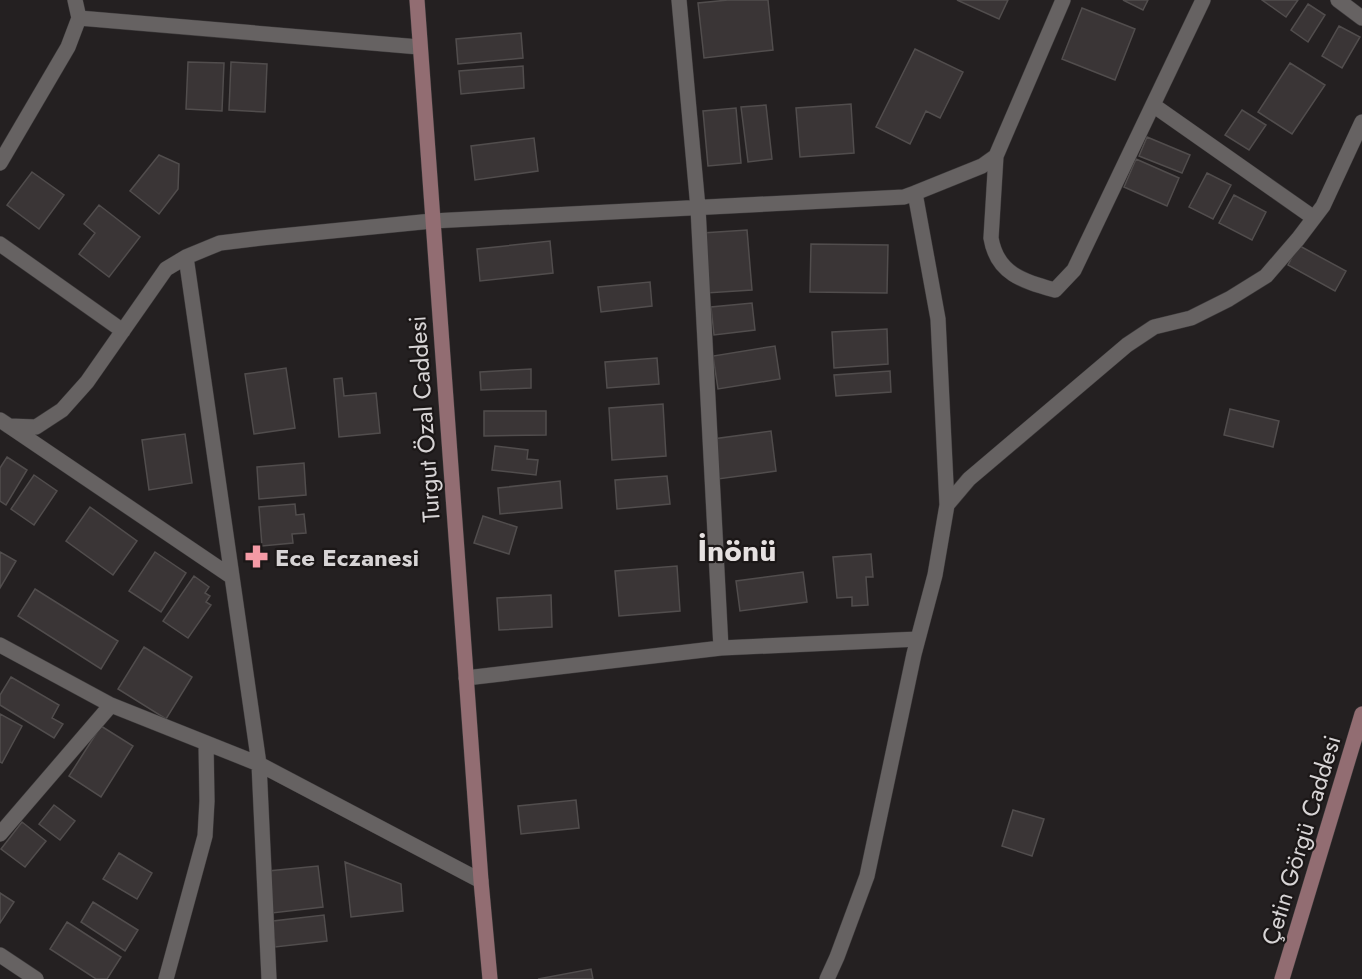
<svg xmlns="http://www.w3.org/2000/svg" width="1362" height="979" font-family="Jost,sans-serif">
  <rect width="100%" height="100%" fill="#242021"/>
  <path fill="#3a3536" stroke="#514d4d" stroke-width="1.5" d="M728,0H768L773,50L704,58L698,3Z
    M957,0H1008L999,19Z
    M1123,0H1148L1143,10Z
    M1262,0H1298L1286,17Z
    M1308,4L1325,15L1308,42L1291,30Z
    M1082,8L1135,29L1115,80L1062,59Z
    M1339,26L1360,37L1342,68L1322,56Z
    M521,33L523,58L458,64L456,39Z
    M915,49L963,72L940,118L926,111L910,144L876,127Z
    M188,62L224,63L222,111L186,109Z
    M231,62L267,64L265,112L229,110Z
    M1290,63L1325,85L1292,134L1258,112Z
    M523,66L524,88L461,94L459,71Z
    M851,104L854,153L800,157L796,108Z
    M766,105L772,159L748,162L741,107Z
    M736,108L741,163L708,166L703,111Z
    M1242,110L1266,125L1249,150L1225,135Z
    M1147,137L1190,155L1182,173L1139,156Z
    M534,138L538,171L475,180L471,146Z
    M159,155L179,164L178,189L159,214L130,191Z
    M1136,159L1179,178L1167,206L1124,187Z
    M32,172L64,195L39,229L7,205Z
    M1207,173L1231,185L1213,219L1189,207Z
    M1234,195L1266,212L1252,240L1219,223Z
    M99,205L140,237L109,277L79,254L95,233L84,224Z
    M747,230L752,290L706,293L702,233Z
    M550,241L553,273L480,281L477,249Z
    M811,244L888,245L887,293L810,292Z
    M1298,245L1346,271L1335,291L1288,265Z
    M650,282L652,306L601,312L598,287Z
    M752,303L755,330L714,335L711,307Z
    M887,329L888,364L834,368L832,332Z
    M775,346L780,379L718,389L713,356Z
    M657,358L659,384L607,388L605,362Z
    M286,368L295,428L254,434L245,374Z
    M531,369V388L481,390L480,372Z
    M890,371L891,392L836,396L834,375Z
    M342,378L344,396L376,393L380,433L339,437L334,379Z
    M663,404L666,456L612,460L609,408Z
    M1230,409L1279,421L1273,447L1224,435Z
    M484,411H546V435L484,436Z
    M771,431L776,471L718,479L713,439Z
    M185,434L192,483L149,490L142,440Z
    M495,446L528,450L527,459L538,460L536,475L492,470Z
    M7,457L27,470L6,505L0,501V468Z
    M304,463L306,495L259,499L257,467Z
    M34,475L57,491L34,525L11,509Z
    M667,476L670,504L617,509L615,480Z
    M560,481L562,508L500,514L498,488Z
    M295,504L296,515L304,514L306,533L292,534L293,543L262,546L259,507Z
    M90,507L137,541L113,575L66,541Z
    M483,516L517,527L509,554L474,543Z
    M0,552L16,561L0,588Z
    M155,552L186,573L161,612L129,591Z
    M871,554L873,577H866L868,605L852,606V597L837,598L833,557Z
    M677,566L680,611L619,616L615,571Z
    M803,572L807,602L740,611L736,581Z
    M194,576L209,587L205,593L210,596L206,602L211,605L188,638L163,621Z
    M35,589L118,641L101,669L18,616Z
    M551,595L552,627L499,630L497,598Z
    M144,647L192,677L166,719L118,689Z
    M11,677L59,705L52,718L63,724L54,738L0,705V695Z
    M0,714L22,726L2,763L0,762Z
    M101,726L133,746L101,797L69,776Z
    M576,800L579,828L521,834L518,806Z
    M54,805L75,821L60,840L39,824Z
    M1013,810L1044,819L1032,856L1002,846Z
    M22,822L46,841L25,867L1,849Z
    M119,853L152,873L137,899L103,879Z
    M345,862L401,884L403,911L351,917Z
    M318,866L323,907L272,913L268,871Z
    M0,893L14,902L0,923Z
    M93,902L138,930L125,951L81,922Z
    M324,915L327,941L275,947L273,921Z
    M67,922L121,957L107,979H96L50,949Z
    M591,969L593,979H538Z"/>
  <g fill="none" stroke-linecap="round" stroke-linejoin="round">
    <defs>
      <path id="street" d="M1338,0L1362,18
        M79,18L419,47
        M1153,105L1314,218
        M996,156L991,238C997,274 1023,281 1055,290L1074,270L1203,0
        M0,163L68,47L79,18L75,0
        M0,244L123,331
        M186,257L259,764L269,979
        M0,420L9,426L36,427L62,410L87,382L166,269L186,257L220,243L261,238L432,221L904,197L915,193L982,166L996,156L1063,0
        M9,426L232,577
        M947,505L969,479L1127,345L1154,327L1191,318L1229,299L1266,276L1298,239L1323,206L1362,122
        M0,645L111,705L259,764L481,881
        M721,648L918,639
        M466,678L721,648L698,208L679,0
        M0,834L111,705
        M0,955L36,979
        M166,979L205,836L207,801L206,743
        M827,979L837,957L867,876L914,654L935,575L947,505L938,319L915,193"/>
      <path id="secondary" d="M417,0L481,881L490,979
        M1282,979L1362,714"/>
    </defs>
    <use href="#street" stroke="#3d3a3b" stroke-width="16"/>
    <use href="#secondary" stroke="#3d3a3b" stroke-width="16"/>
    <use href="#street" stroke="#666262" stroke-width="15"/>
    <use href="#secondary" stroke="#926d72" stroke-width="15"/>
  </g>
  <defs>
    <symbol id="pharmacy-bare" viewBox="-9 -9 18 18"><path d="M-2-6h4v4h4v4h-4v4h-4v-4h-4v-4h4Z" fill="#f49aa5" stroke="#1b1717" stroke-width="2.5" paint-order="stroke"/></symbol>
  </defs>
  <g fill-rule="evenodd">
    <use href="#pharmacy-bare" x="240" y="540" width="33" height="33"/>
  </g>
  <g text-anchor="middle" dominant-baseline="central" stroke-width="4.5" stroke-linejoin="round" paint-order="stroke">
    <g font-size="24" fill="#d7d4d5" stroke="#1b1717">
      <text transform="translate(424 419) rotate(-94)">Turgut Özal Caddesi</text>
      <text transform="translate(1301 840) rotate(-73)">Çetin Görgü Caddesi</text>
    </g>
    <g font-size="24" font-weight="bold" fill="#d7d4d5" stroke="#1b1717" text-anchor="start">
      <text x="275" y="557">Ece Eczanesi</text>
    </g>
    <g font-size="30" font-weight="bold" fill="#e6e1e1" stroke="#1b1717">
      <text x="737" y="550">İnönü</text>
    </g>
  </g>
</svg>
